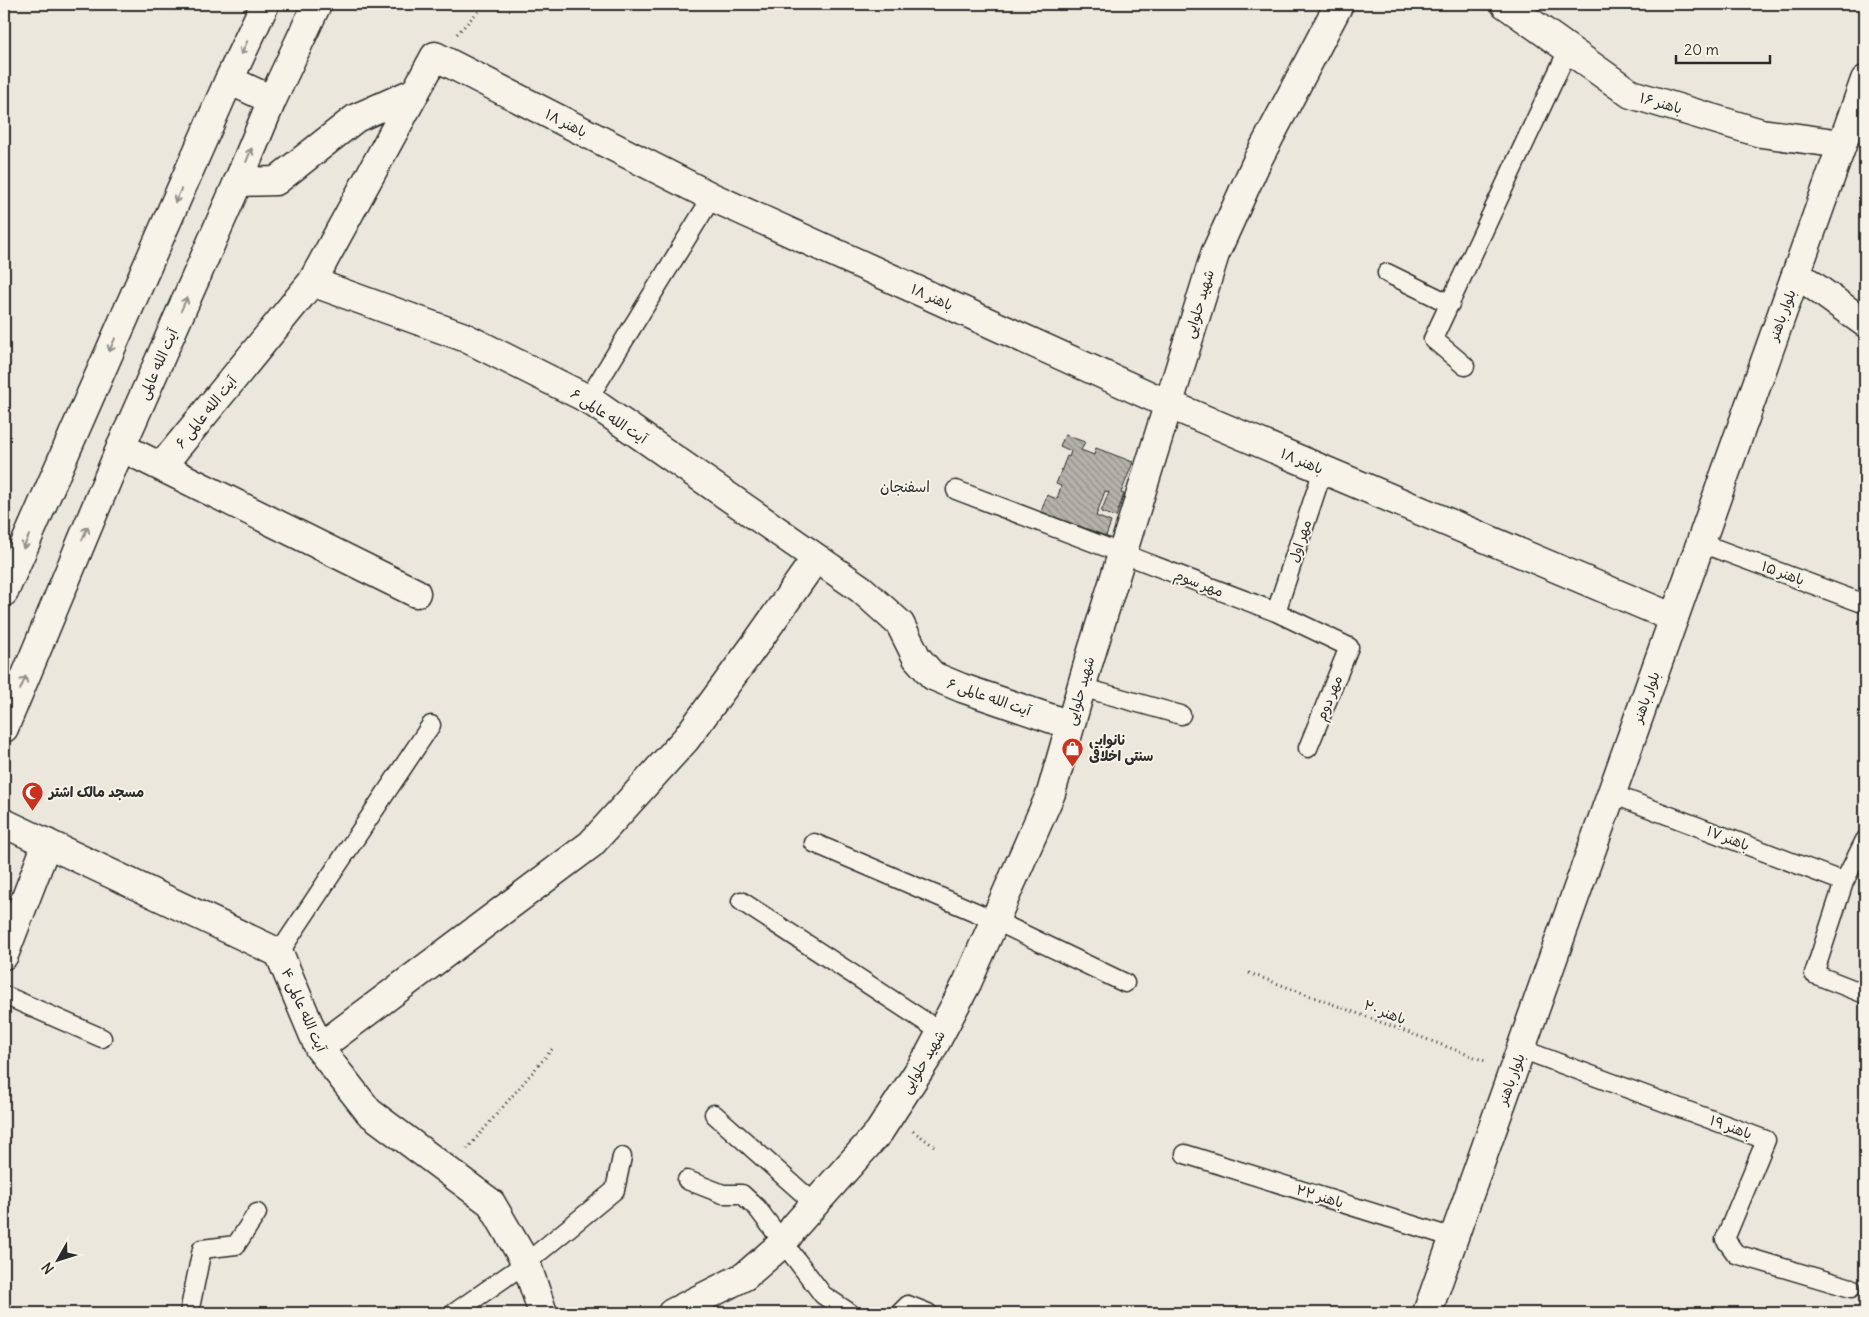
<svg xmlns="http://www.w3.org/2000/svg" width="1869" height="1317" font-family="Delius,'Playpen Sans Arabic',sans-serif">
  <defs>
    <pattern id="building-back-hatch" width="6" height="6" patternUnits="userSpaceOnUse" patternTransform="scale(1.25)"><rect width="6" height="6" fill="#b5b2ab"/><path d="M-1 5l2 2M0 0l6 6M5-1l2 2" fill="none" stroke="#93918b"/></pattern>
  </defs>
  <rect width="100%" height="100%" fill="#ebe7dd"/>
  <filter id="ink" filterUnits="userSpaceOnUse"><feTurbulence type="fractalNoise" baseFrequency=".02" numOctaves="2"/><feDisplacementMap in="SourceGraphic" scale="10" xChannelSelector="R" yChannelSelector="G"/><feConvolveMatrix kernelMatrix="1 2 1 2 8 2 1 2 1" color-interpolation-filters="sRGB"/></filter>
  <g filter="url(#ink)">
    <path fill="url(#building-back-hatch)" stroke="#2b2b2b" d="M1065,435L1085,442L1081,450L1094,455L1096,448L1133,462L1121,493L1124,494L1116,517L1101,512L1109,492L1105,491L1096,516L1111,522L1106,536L1041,512L1047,495L1057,499L1061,486L1056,484L1067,456L1069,457L1071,451L1060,446Z"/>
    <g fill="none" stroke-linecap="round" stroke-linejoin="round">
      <defs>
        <path id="lane" d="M1387,273L1450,304
          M1465,366L1433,339L1569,48
          M588,399L712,197
          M956,490L1276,612L1349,647L1308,748
          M1701,543L1865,604
          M1276,612L1323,470
          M1081,687L1181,715
          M1612,794L1844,882
          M1865,840L1844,882L1814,974L1865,994
          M814,843L994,920L1125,983
          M741,901L941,1032
          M279,953L431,725
          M4,995L102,1038
          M1521,1049L1766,1140L1725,1239L1736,1254L1851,1288
          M714,1114L815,1204
          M1185,1154L1454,1238
          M687,1180L723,1194H742L757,1208L823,1295L850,1313
          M189,1313L202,1249L236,1245L257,1213
          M454,1313L526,1263L615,1190L622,1157
          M900,1313L908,1305L928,1313"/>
        <path id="street" d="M1505,4L1631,94L1761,133L1842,144
          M238,182L276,181L356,118L415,92
          M1797,274L1865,323
          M312,282L435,56L712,197L1168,404L1674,618
          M121,447L416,593
          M161,467L312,282L464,337L588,399L861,589L900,624L917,658L933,676L962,688L1070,725
          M4,823L279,953L319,1048L369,1112L491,1203L526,1263L543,1313
          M4,955L47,843
          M319,1048L591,844L686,739L757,642L816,558
          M672,1313L745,1276L783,1243L795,1226L879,1132L929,1055L967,983L1051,793L1088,664L1215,254L1258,159L1339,4"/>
        <path id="secondary" d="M229,80L272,100
          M4,592L229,80L265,4
          M4,728L121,447L238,182L272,100L317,4
          M1427,1313L1865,80"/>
      </defs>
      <use href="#lane" stroke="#2b2b2b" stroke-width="21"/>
      <use href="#street" stroke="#2b2b2b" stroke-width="31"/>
      <use href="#secondary" stroke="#2b2b2b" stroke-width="31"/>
      <path stroke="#2b2b2b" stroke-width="3" stroke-dasharray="1 4" stroke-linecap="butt" d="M457,34L485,4
        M1249,973L1485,1061
        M913,1131L934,1146
        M467,1149L554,1047"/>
      <use href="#lane" stroke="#f7f3e8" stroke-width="18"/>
      <use href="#street" stroke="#f7f3e8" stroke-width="28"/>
      <use href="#secondary" stroke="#f7f3e8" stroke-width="28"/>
    </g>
    <defs><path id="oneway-shaft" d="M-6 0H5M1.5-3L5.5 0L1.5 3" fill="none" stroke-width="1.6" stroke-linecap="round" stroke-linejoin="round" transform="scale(1.25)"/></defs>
    <g stroke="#918f8a">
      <use href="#oneway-shaft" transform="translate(244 48) rotate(115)"/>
      <use href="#oneway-shaft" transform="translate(249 155) rotate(-68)"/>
      <use href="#oneway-shaft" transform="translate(178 196) rotate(114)"/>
      <use href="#oneway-shaft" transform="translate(184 304) rotate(-66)"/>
      <use href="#oneway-shaft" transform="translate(112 345) rotate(114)"/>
      <use href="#oneway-shaft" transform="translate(85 533) rotate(-67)"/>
      <use href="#oneway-shaft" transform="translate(26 542) rotate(114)"/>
      <use href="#oneway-shaft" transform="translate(23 683) rotate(-67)"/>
    </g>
  </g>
  <defs>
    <symbol id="shop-pin" viewBox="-11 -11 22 30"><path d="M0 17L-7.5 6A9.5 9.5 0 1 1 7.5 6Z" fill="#c8321e" stroke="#f7f3e8"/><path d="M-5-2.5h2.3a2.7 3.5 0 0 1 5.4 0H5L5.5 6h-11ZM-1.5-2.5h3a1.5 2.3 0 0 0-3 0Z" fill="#fff"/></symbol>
    <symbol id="mosque-pin" viewBox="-11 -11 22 30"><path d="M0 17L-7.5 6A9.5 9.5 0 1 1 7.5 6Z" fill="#c8321e" stroke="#f7f3e8"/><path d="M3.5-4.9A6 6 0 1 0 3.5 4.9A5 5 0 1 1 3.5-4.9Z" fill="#fff"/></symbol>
  </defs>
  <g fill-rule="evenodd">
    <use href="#shop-pin" x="1060" y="736" width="25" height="34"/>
    <use href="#mosque-pin" x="20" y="780" width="25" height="34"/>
  </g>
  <g text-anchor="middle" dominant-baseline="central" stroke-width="4" stroke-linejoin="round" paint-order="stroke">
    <g font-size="14" fill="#2b2b2b" stroke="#f7f3e8">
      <text transform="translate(1661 103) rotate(16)">باهنر ۱۶</text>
      <text transform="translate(566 123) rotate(27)">باهنر ۱۸</text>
      <text transform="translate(932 297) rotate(24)">باهنر ۱۸</text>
      <text transform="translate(1199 304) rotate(-73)">شهید حلوایی</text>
      <text transform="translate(1782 315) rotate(-70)">بلوار باهنر</text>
      <text transform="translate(158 364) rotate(-66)">آیت الله عالمی</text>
      <text transform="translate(206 412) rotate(-51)">آیت الله عالمی ۶</text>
      <text transform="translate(609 416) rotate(33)">آیت الله عالمی ۶</text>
      <text transform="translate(1302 461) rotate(23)">باهنر ۱۸</text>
      <text transform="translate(1300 541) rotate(-72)">مهر اول</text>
      <text transform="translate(1783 573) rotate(20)">باهنر ۱۵</text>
      <text transform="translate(1199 583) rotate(21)">مهر سوم</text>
      <text transform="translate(1080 691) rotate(-74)">شهید حلوایی</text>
      <text transform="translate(989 697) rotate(19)">آیت الله عالمی ۶</text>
      <text transform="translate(1646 697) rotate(-70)">بلوار باهنر</text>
      <text transform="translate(1329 698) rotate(-68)">مهر دوم</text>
      <text transform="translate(1728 838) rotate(21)">باهنر ۱۷</text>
      <text transform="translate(304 1010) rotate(66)">آیت الله عالمی ۴</text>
      <text transform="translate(1385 1012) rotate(21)">باهنر ۲۰</text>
      <text transform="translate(923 1062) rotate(-59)">شهید حلوایی</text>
      <text transform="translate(1511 1079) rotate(-70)">بلوار باهنر</text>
      <text transform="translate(1731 1127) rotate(20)">باهنر ۱۹</text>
      <text transform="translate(1320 1196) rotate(17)">باهنر ۲۲</text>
    </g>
    <g font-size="14" font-weight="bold" fill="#2b2b2b" stroke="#f7f3e8" text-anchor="start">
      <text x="1089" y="740">نانوایی<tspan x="1089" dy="16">سنتی اخلاقی</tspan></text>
      <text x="49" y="792">مسجد مالک اشتر</text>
    </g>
    <g font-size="15" fill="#2b2b2b" stroke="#f7f3e8">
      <text x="905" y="486">اسفنجان</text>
    </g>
  </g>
  <rect width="1869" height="1317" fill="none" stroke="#f7f3e8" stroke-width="20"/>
  <rect x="10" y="10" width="1849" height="1297" fill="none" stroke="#2b2b2b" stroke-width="2" filter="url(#ink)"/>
  <g transform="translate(58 1260) rotate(231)" stroke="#f7f3e8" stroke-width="4" paint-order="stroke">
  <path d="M0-4L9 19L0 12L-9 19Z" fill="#2b2b2b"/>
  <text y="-8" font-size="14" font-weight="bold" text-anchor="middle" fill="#2b2b2b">N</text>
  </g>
  <path d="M1676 55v8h94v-8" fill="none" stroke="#2b2b2b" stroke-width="2.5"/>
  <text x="1684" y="55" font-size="15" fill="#2b2b2b" stroke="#f7f3e8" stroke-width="4" paint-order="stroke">20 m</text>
</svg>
